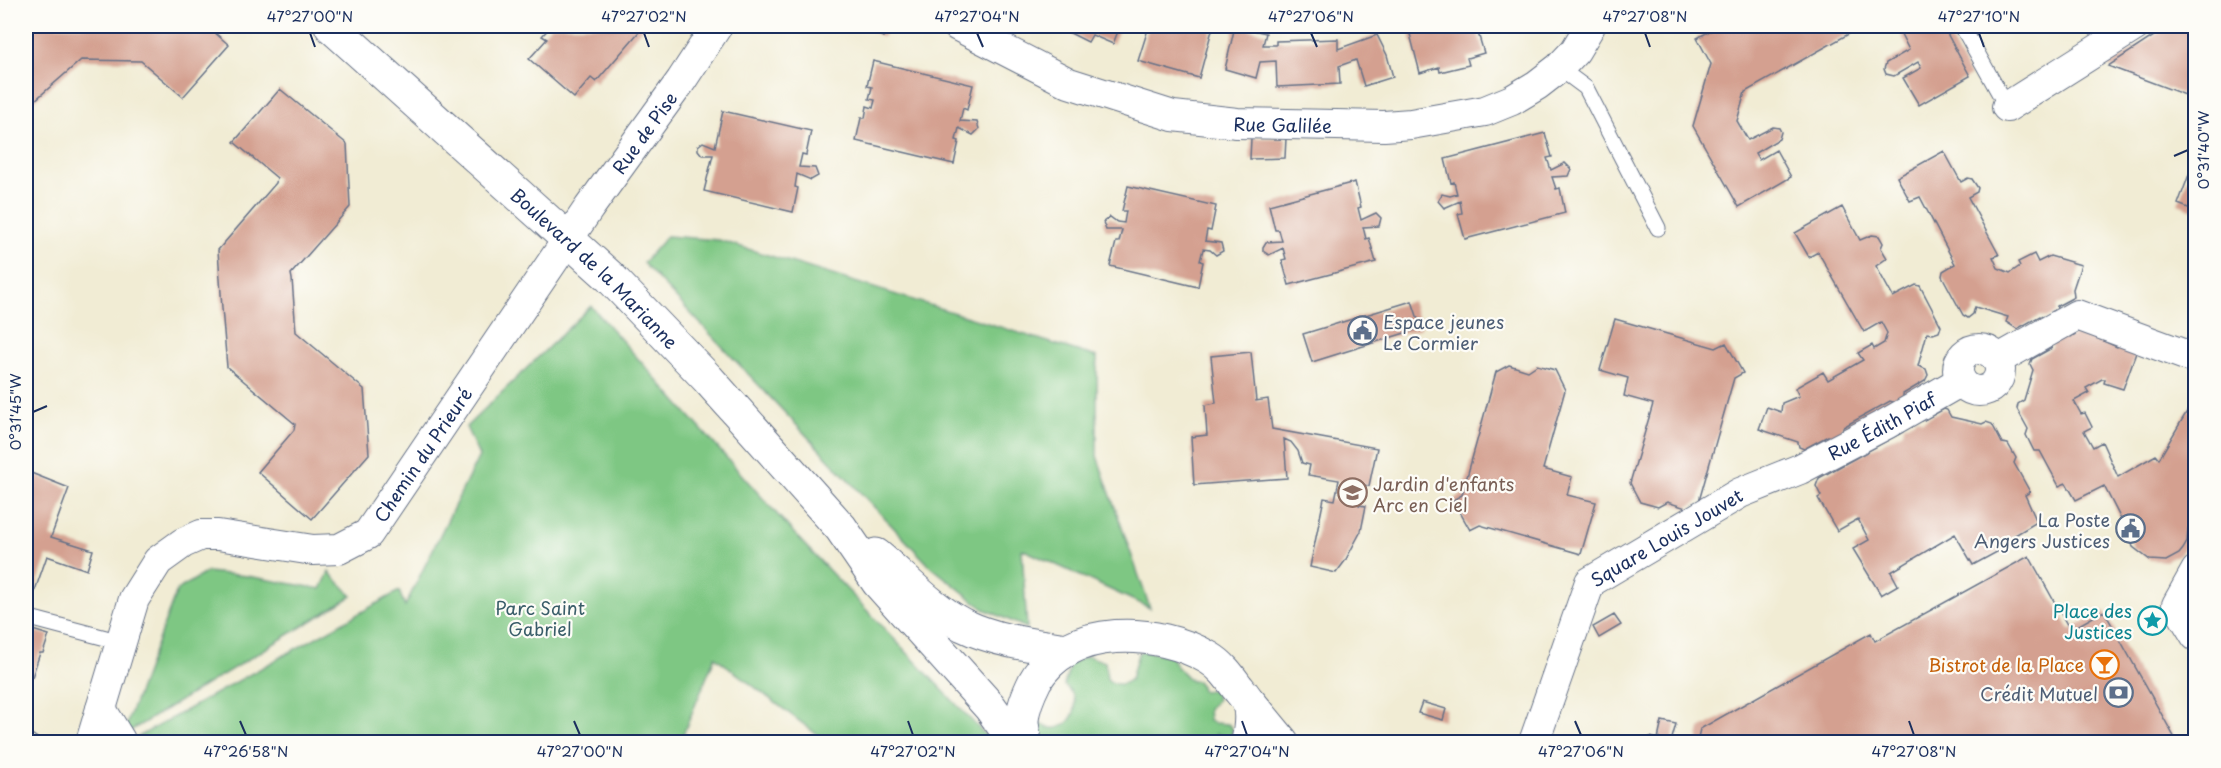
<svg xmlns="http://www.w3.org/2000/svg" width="2221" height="768" font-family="'Playpen Sans',sans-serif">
  <rect width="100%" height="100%" fill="#fdfcf7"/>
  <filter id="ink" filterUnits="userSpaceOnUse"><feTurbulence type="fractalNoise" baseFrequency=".0167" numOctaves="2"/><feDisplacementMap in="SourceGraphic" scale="12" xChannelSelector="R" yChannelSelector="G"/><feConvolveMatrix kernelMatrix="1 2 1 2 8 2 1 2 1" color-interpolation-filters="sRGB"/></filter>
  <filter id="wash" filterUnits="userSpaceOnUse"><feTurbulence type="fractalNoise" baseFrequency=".008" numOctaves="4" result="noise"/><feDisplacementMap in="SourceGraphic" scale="24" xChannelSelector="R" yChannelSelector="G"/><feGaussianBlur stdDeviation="1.35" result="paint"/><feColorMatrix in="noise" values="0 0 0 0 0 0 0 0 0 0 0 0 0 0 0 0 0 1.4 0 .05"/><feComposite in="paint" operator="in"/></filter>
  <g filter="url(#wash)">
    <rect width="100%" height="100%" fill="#f1ecd4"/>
    <path fill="#7ec783" stroke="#4c7b70" stroke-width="1.5" d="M667,236L719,240L1097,357V456L1150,608L1022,549L1027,628L984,609L929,565L643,263Z
      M591,306L801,541L992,742H827L715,657L680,742H129L399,591L405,606L479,456L466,427Z
      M207,572L247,576L321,589L329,572L352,596L122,736L177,590Z
      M1142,651L1170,655L1177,667L1191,681H1197L1201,686L1202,691L1212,690L1215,692L1217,700L1208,709L1209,720L1214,723L1228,724L1233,729L1232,734L1229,737L1216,734L1210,742H1042L1037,730L1038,721C1059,744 1093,707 1064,685L1071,663L1088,656L1105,662L1107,679C1115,686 1123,686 1131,679L1138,654Z"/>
    <g id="blocks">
      <path fill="#d4a090" d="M26,26H207L229,45L183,97L141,61L81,60L26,108Z
        M551,26H644L596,82L591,78L574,98L529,59L547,39L542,36Z
        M862,26H889L883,37Z
        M1056,26H1120L1113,44L1092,35L1088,42Z
        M1149,26H1198L1212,30L1199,78L1138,61Z
        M1235,26L1266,33L1263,45H1276V41L1338,39V49L1377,35L1387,55L1393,77L1364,86L1356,60L1339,66L1340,84L1277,87L1276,61L1260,62L1256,78L1225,69Z
        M1426,26H1476L1484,53L1467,58L1469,65L1440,72L1439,67L1420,73L1410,34L1428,28Z
        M1719,26H1863L1745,92L1737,121L1748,140L1773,127L1779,128L1781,132L1779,139L1755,153L1759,160L1776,150L1791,177L1739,207L1693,126L1711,64L1697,38Z
        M1886,26H1943L1970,76L1919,105L1903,78L1921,68L1918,62L1894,76L1886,74L1884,69L1886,63L1909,50L1899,30Z
        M2169,26H2196V99L2108,66Z
        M873,61L973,85L967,110L963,108L960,121L977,122L979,129L973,135L959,128L956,140L959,141L954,164L856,141L861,118H865L867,106L873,108L875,100L869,99L872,87L867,86Z
        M280,89L347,144L350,207L291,274L292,279L296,332L364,389L369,454L312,519L258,472L294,430L295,424L227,367L222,308L218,250L276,183L277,178L234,142Z
        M723,111L811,131L806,155L802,154L799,167L815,168L818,176L811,180L797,174L795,187L798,188L793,212L704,191L713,155H702L698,150V146L703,142L715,147Z
        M1545,133L1552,157L1547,158L1551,170L1565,163L1571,169L1568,176L1552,177L1556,189L1560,188L1565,213L1465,239L1458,214L1462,213L1460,201L1444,208L1438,201L1442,194L1450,196L1457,194L1454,182L1451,183L1445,159Z
        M1251,138H1286L1285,158L1250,159Z
        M1944,151L1961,182L1968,178L1972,179L1978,188L1977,192L1968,197L1999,255L1993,257L1998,268L2010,273L2020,266L2018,262L2034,254L2038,262L2050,256L2081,265L2073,289L2074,297L2057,306L2056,313L2046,318L2040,316L2017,329L2006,322L2008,317L1975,307L1973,314L1968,318L1963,315L1942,276L1943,271L1955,264L1920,197L1910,201L1897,177Z
        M2193,164L2196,165V211L2178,204Z
        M1355,182L1361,207L1358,208L1361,220L1376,213L1381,218L1379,226L1363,227L1366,239L1369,238L1376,262L1289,285L1282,260L1286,259L1283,248L1269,255L1263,251V247L1266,242L1282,241L1279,230H1275L1269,205Z
        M1128,186L1216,206L1211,231L1207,230L1205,241L1221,243L1223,251L1216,255L1210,250L1203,249L1200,261L1203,262L1198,287L1110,266L1116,242H1119L1122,230H1106L1103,222L1110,217L1117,222L1124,223L1126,211H1122Z
        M1842,207L1860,240L1872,235L1879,236L1883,243L1881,248L1887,258L1876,266L1893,297L1916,285L1920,286L1941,326L1939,332L1933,334L1927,333L1918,366L1926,369L1928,375L1925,381L1903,394V398L1896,403L1890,401L1843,427L1842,432L1832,439L1828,436L1804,449L1799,447L1798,442L1759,429L1767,407L1781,412L1782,403L1799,396L1795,388L1823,372L1828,380L1863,360L1858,353L1872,345L1874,349L1884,343L1887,333L1881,322L1864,332L1818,252L1809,257L1795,233Z
        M1412,301L1421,328L1312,362L1303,334Z
        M1615,319L1716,348L1726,343L1743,373L1734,378L1699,501L1686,508L1667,502L1658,507L1640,502L1630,483L1653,404L1624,396L1628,378L1600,370Z
        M2083,329L2100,336L2099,339L2117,347L2119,342L2137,350L2123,389L2104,383L2105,379H2102L2086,388L2089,393L2074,401L2081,414L2085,413L2092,427L2084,431L2093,447L2102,442L2118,477L2156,455L2159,459L2189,408L2196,412V517L2188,529L2187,542L2183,549L2179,554L2166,561L2150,560L2133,547L2129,535L2104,486L2076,500L2066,483L2059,486L2040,451H2034L2026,435L2028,429L2017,409L2018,404L2024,400L2033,370L2030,364L2032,359L2052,348V343L2065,335L2071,337Z
        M1251,352L1256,401L1268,399L1272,429L1377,448L1369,486L1363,485L1359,505L1366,506L1361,531L1345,561L1336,573L1310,567L1324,498L1335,500L1339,480L1308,475L1310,465L1302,463L1298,451L1291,442L1284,439L1287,478L1194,485L1191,437L1207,435L1205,405L1216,403L1211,356Z
        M1509,365L1528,371L1537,365L1555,370L1565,390L1543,469L1572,477L1567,495L1596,502L1581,554L1480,525L1470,530L1453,500L1462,495L1496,372Z
        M1944,409L1947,410L1951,417L1982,424L1986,422L1992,424L2002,443L2008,444L2016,458L2014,463L2030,492L2025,495L2037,522L2005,541L2008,546L1973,565L1955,534L1891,572L1898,585L1881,595L1853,549L1869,540L1858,519L1837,531L1818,498L1821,496L1816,486L1819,478L1903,432L1904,426L1918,418L1922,421Z
        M26,471L69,488L51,537L93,550L87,570L47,556L33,596L26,593Z
        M2029,556L2070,630L2104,611L2177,742H1697L1700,729L1871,633L1875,641Z
        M1614,615L1621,625L1599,638L1593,627Z
        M26,628L49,635L43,653H40L32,677H29L26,685Z
        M1422,702L1446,709L1443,720L1418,713Z
        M1662,721L1676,724L1671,742H1649L1650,737L1658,739Z
        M26,730L43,742H26Z"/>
    </g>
  </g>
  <g filter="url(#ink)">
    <use href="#blocks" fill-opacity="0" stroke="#667187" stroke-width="1.5"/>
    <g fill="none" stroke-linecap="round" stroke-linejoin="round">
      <defs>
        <path id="service" d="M1962,26L2007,107
          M1559,68L1586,88L1658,228
          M26,617L121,642"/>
        <g id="minor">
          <path id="s1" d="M958,26L1069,83L1173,116L1237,123L1384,126L1411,124L1485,111L1512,100L1537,85L1559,68L1575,51L1590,26"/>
          <path d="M2007,107L2135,26"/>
          <circle cx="1979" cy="370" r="21"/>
          <path d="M1997,360L2077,315L2196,359"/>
          <path d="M2196,571L2177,605L2196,636"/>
          <path d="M101,709L120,740"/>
          <path id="s2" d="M91,742L134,599L158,561L183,543L201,535H218L313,550L339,549L368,534L589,208L681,81L717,26"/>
          <path id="s3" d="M1534,742L1590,582L1740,493L1800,469L1886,424L1961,381"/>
        </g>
        <g id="tertiary">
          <path id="s4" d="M331,26L610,277L708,379L841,528L878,582L990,707L1015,742"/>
          <path d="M876,555C904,578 930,608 963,625C996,641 1031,645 1067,650"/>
          <path d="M1249,702L1282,742"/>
          <path d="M1025,742C1024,735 1022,727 1022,720C1023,706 1029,693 1035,681C1069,623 1158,628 1209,658C1221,665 1229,676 1237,687C1241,692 1246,697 1248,702C1253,713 1250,731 1248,742"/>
        </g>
      </defs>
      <use href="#service" stroke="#667187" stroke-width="17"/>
      <use href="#minor" stroke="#667187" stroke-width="32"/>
      <use href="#tertiary" stroke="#667187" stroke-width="35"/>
      <use href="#service" stroke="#fff" stroke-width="15"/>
      <use href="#minor" stroke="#fff" stroke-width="30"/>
      <use href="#tertiary" stroke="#fff" stroke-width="33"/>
    </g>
  </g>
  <path fill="none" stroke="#1b2f5e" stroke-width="2" d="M310,33L315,47M644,33L649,47M977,33L983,47M1311,33L1317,47M1645,33L1650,47M1979,33L1984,47M2174,156L2188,150M33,412L47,406M240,721L246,735M574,721L580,735M908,721L913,735M1242,721L1247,735M1575,721L1581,735M1909,721L1914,735"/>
  <defs>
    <symbol id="civic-ring" viewBox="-11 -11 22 22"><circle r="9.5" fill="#fdfcf7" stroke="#5c6f8a" stroke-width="1.5"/><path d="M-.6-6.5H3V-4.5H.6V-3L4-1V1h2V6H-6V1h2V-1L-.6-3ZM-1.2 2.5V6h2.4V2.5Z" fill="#5c6f8a"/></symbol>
    <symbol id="school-ring" viewBox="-11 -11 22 22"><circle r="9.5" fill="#fdfcf7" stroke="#8d6e63" stroke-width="1.5"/><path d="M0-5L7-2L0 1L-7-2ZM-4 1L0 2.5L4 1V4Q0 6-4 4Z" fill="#8d6e63"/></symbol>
    <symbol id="sight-ring" viewBox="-11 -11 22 22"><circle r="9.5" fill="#fdfcf7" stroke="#0f9aa8" stroke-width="1.5"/><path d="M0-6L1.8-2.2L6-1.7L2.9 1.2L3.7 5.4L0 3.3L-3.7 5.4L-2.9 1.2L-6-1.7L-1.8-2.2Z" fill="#0f9aa8"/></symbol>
    <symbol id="bar-ring" viewBox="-11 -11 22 22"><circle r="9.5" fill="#fdfcf7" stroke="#e8710a" stroke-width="1.5"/><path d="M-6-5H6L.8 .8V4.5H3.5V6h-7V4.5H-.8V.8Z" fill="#e8710a"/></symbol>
    <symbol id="bank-ring" viewBox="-11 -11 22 22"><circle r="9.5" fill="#fdfcf7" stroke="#5c6f8a" stroke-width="1.5"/><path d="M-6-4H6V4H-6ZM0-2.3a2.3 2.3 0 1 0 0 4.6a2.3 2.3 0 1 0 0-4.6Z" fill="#5c6f8a"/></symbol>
  </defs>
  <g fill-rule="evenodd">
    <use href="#civic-ring" x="1346" y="314" width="33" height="33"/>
    <use href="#school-ring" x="1336" y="476" width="33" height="33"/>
    <use href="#civic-ring" x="2114" y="512" width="33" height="33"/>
    <use href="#sight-ring" x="2136" y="604" width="33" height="33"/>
    <use href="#bar-ring" x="2088" y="648" width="33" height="33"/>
    <use href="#bank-ring" x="2102" y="676" width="33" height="33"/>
  </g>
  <g text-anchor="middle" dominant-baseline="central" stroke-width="4.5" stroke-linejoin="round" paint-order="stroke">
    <g font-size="18" fill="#1b2f5e" stroke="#fdfcf7">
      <text stroke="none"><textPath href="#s1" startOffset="344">Rue Galilée</textPath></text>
      <text stroke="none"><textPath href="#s2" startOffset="904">Rue de Pise</textPath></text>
      <text stroke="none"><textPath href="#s4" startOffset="358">Boulevard de la Marianne</textPath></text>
      <text stroke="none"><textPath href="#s3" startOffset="501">Rue Édith Piaf</textPath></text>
      <text stroke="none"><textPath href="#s2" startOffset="513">Chemin du Prieuré</textPath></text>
      <text stroke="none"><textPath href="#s3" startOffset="258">Square Louis Jouvet</textPath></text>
    </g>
    <g font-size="18" fill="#4e5e75" stroke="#fdfcf7" text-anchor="end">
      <text x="1383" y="321" text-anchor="start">Espace jeunes<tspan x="1383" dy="21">Le Cormier</tspan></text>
      <text x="2110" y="519">La Poste<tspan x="2110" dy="21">Angers Justices</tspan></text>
      <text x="2098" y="693">Crédit Mutuel</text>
    </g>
    <g font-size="18" fill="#785e54" stroke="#fdfcf7" text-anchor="start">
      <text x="1373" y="483">Jardin d'enfants<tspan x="1373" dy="21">Arc en Ciel</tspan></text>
    </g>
    <g font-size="18" fill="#395d69" stroke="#fdfcf7">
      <text x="540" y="607">Parc Saint<tspan x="540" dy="21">Gabriel</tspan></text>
    </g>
    <g font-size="18" fill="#0d838f" stroke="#fdfcf7" text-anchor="end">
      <text x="2132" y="610">Place des<tspan x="2132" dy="21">Justices</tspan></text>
    </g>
    <g font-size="18" fill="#c56008" stroke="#fdfcf7" text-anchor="end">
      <text x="2084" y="664">Bistrot de la Place</text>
    </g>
  </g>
  <rect width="2221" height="768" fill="none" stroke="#fdfcf7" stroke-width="66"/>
  <rect x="33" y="33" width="2155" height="702" fill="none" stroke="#1b2f5e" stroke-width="2"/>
  <g font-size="15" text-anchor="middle" fill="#1b2f5e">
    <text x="310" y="22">47°27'00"N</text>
    <text x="644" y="22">47°27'02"N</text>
    <text x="977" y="22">47°27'04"N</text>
    <text x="1311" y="22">47°27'06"N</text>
    <text x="1645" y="22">47°27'08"N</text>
    <text x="1979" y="22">47°27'10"N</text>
    <text transform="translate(2204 150) rotate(-90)" y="5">0°31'40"W</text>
    <text transform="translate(16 412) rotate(-90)" y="5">0°31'45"W</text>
    <text x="246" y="757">47°26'58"N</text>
    <text x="580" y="757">47°27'00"N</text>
    <text x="913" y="757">47°27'02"N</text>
    <text x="1247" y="757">47°27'04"N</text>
    <text x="1581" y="757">47°27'06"N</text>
    <text x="1914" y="757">47°27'08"N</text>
  </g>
</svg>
